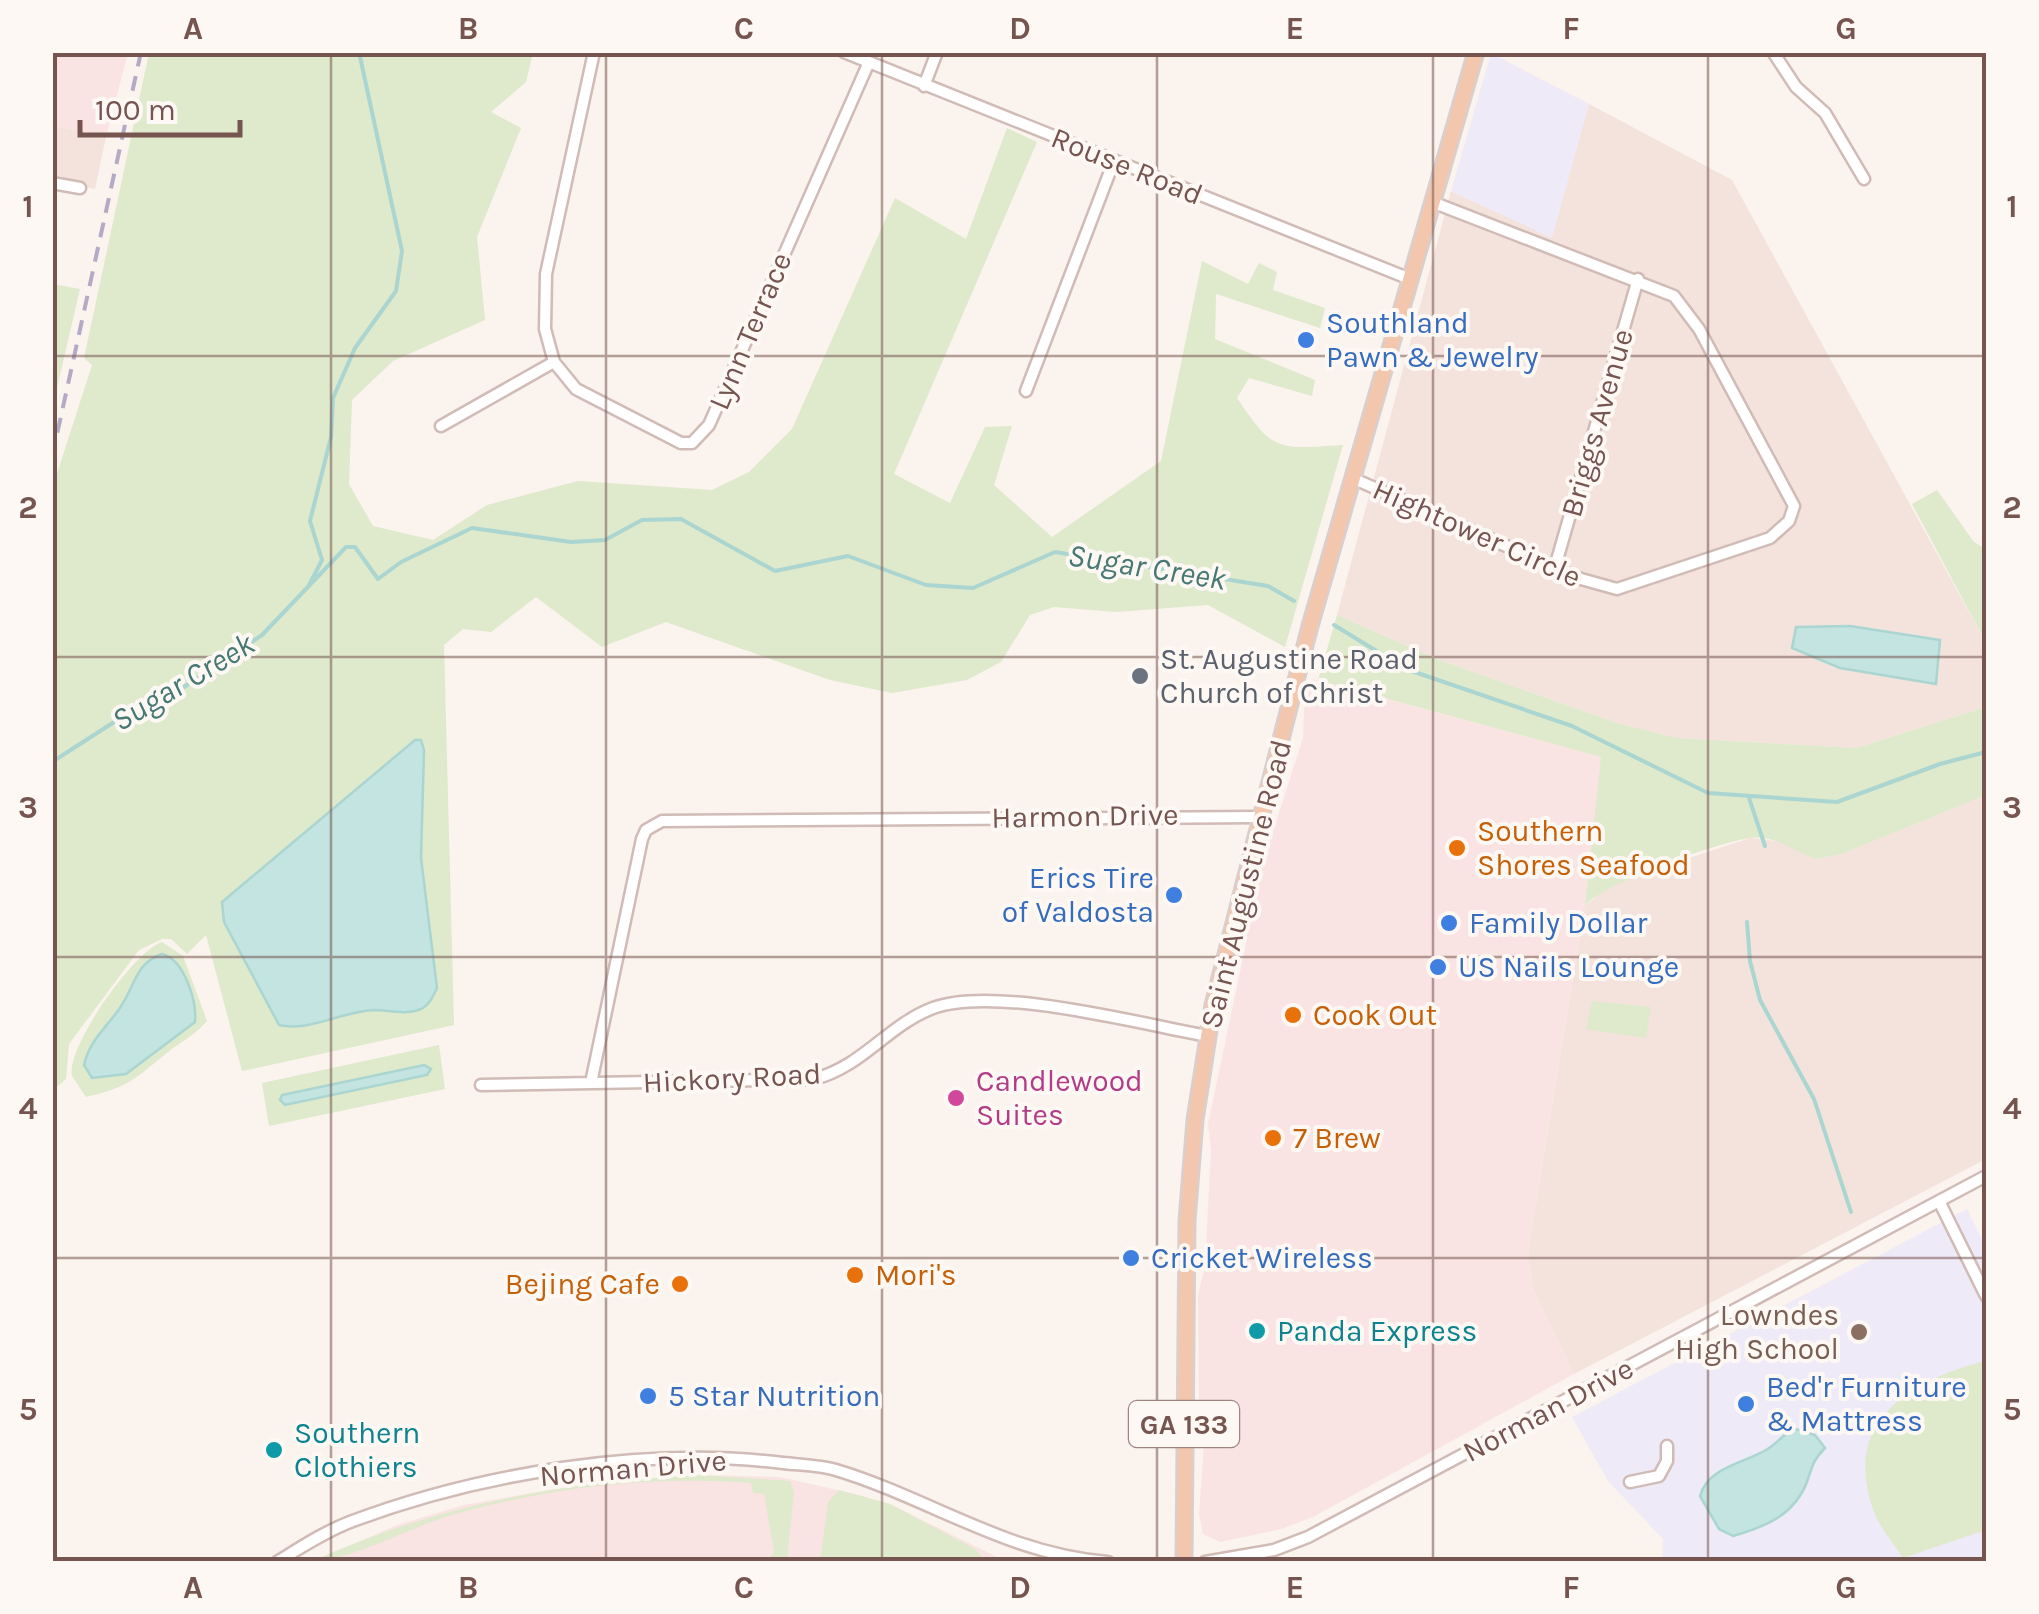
<svg xmlns="http://www.w3.org/2000/svg" width="2039" height="1614" font-family="Karla,sans-serif">
  <rect width="100%" height="100%" fill="#fbf3ed"/>
  <path fill="#f3e3dc" d="M1589,104L1732,180L1986,643V707L1856,748L1677,738L1617,723L1437,659L1337,615L1451,191L1551,237Z
    M53,125L106,137L95,189L53,180Z
    M1986,795V1159L1574,1374L1534,1292L1528,1252L1585,906L1612,883L1750,838L1788,842L1817,859L1842,854Z"/>
  <path fill="#fae4e3" d="M53,52L128,53L106,137L53,125Z
    M1313,679L1602,757L1585,906L1528,1252L1534,1292L1574,1374L1313,1517L1281,1529L1220,1542L1203,1534L1199,1515L1205,1431L1199,1397L1198,1295L1205,1266L1211,1151L1208,1124L1247,939V913L1303,738L1304,710Z
    M701,1475L780,1477L859,1495L890,1504L1005,1561L313,1562L397,1525L464,1505L583,1484Z"/>
  <path fill="#efeaf8" d="M1491,53L1589,104L1552,238L1451,191Z
    M1967,1209L1986,1248V1561H1662L1663,1539L1608,1481L1572,1417Z"/>
  <path fill="#dfe9cc" d="M149,53H533L526,82L491,112L521,128L477,237L485,320L393,361L352,400L349,484L373,526L433,540L487,505L578,481L712,490L749,472L792,429L895,198L966,239L1007,128L1037,142L894,474L950,503L985,427L1012,426L994,485L1052,537L1161,461L1202,261L1248,284L1259,263L1277,272L1273,290L1325,308L1320,328L1216,294L1215,339L1315,380L1312,396L1249,378L1237,398C1274,453 1277,449 1343,445L1285,647L1208,605L1116,612L1054,607L1030,615L1001,662L967,680L892,693L830,680L666,622L602,647L536,597L491,632L463,629L444,645L454,1025L242,1071L206,935L187,954L171,939H162L139,950L69,1044L66,1079L53,1090V486L92,365L84,358Z
    M53,284L80,289L53,405L52,284Z
    M1937,490L1974,542L1986,549V643L1912,504Z
    M1337,615L1437,659L1617,723L1677,738L1856,748L1986,707V795L1842,854L1817,859C1792,853 1782,836 1751,838C1721,841 1603,883 1585,906L1601,757L1318,680Z
    M162,942L183,956L207,1021C193,1037 178,1043 163,1056C133,1081 125,1088 86,1097L72,1076C66,1047 134,951 162,942Z
    M1592,1001L1651,1007L1646,1038L1586,1029Z
    M439,1045L445,1089L269,1126L262,1083Z
    M1984,1361L1986,1530L1903,1558C1894,1544 1880,1528 1874,1512C1841,1421 1908,1382 1984,1361Z
    M701,1475L790,1481L794,1492L787,1561H768L774,1552L764,1494L753,1493L751,1483C651,1475 545,1488 449,1516C411,1527 347,1562 313,1561C438,1504 564,1482 701,1475Z
    M839,1490L890,1504L975,1549L984,1559L820,1561L828,1502Z"/>
  <path fill="#c3e4e1" stroke="#aad5d1" stroke-width="2.5" d="M1850,626L1940,640L1936,684L1840,668L1792,648L1796,627Z
    M415,740H421L424,750L421,858L437,988C434,995 430,1004 423,1008C409,1016 389,1010 374,1010C343,1011 310,1032 279,1025L224,922L222,902Z
    M162,954C184,959 197,1001 195,1022L126,1074L92,1078L84,1065C90,1038 110,1025 123,1003C135,984 137,962 162,954Z
    M424,1065L431,1069L427,1075L285,1105L280,1100L282,1095Z
    M1792,1428L1815,1435L1825,1448C1813,1460 1812,1467 1807,1482C1794,1516 1764,1527 1733,1536L1719,1529L1700,1496C1708,1467 1744,1463 1766,1450C1776,1444 1784,1435 1792,1428Z"/>
  <g fill="none" stroke-linecap="round" stroke-linejoin="round">
    <path stroke="#aad5d1" stroke-width="4" d="M308,587L322,560L310,521L331,437L333,398L355,348L396,291L402,251L359,52
      M1334,625L1406,669L1572,726L1708,793L1837,802L1940,764L1986,752
      M52,762L125,715L172,695L262,635L346,547H355L378,579L401,562L472,528L571,542L605,540L642,520L681,519L775,571L848,556L926,585L973,588L1055,552L1268,586L1294,601
      M1749,798L1765,846
      M1747,922L1750,961L1760,1000L1814,1099L1851,1212"/>
    <defs>
      <path id="minor" d="M594,52L546,274L545,329L554,362L576,389L681,443H692L709,425L869,62
        M844,52L1410,279
        M1773,52L1796,87L1825,113L1864,179
        M924,86L937,52
        M52,183L80,188
        M1026,391L1114,161
        M441,426L554,362
        M1352,478L1581,579L1617,589L1770,538L1789,521L1794,506L1699,329L1674,296L1432,202
        M1555,567L1638,279
        M591,1083L642,839L646,830L662,821L1259,817
        M481,1085L814,1079C862,1067 888,1025 933,1008C994,985 1141,1024 1208,1036
        M1939,1201L1986,1296
        M1630,1482L1659,1476L1667,1461V1446
        M277,1562C300,1548 324,1532 350,1522C480,1473 646,1446 783,1463C801,1465 819,1465 836,1470C929,1498 1009,1555 1108,1562
        M1205,1562L1274,1550L1308,1537L1986,1176"/>
      <path id="major" d="M1184,1562L1187,1221L1195,1120L1213,1005L1310,626L1476,52"/>
    </defs>
    <use href="#minor" stroke="#d0bbb6" stroke-width="15"/>
    <use href="#major" stroke="#d9cfce" stroke-width="19"/>
    <use href="#minor" stroke="#fff" stroke-width="10"/>
    <use href="#major" stroke="#f3c7ad" stroke-width="14"/>
    <path stroke="#b3abc6" stroke-width="4" stroke-dasharray="15 10" stroke-linecap="butt" d="M52,457L141,52"/>
  </g>
  <path fill="none" stroke="#765551" stroke-width="2.5" stroke-opacity="0.55" d="M331,52V1562M606,52V1562M882,52V1562M1157,52V1562M1433,52V1562M1708,52V1562M52,356H1986M52,657H1986M52,957H1986M52,1258H1986"/>
  <g fill="#3f7fe0" stroke="#fef8f4" stroke-width="4">
    <circle cx="1306" cy="340" r="10"/>
    <circle cx="1174" cy="895" r="10"/>
    <circle cx="1449" cy="923" r="10"/>
    <circle cx="1438" cy="967" r="10"/>
    <circle cx="1131" cy="1258" r="10"/>
    <circle cx="648" cy="1396" r="10"/>
    <circle cx="1746" cy="1404" r="10"/>
  </g>
  <circle fill="#6b7280" stroke="#fef8f4" stroke-width="4" cx="1140" cy="676" r="10"/>
  <g fill="#e8710a" stroke="#fef8f4" stroke-width="4">
    <circle cx="1457" cy="848" r="10"/>
    <circle cx="1293" cy="1015" r="10"/>
    <circle cx="1273" cy="1138" r="10"/>
    <circle cx="855" cy="1275" r="10"/>
    <circle cx="680" cy="1284" r="10"/>
  </g>
  <circle fill="#d1479c" stroke="#fef8f4" stroke-width="4" cx="956" cy="1098" r="10"/>
  <g fill="#0f9aa8" stroke="#fef8f4" stroke-width="4">
    <circle cx="1257" cy="1331" r="10"/>
    <circle cx="274" cy="1450" r="10"/>
  </g>
  <circle fill="#8d6e63" stroke="#fef8f4" stroke-width="4" cx="1859" cy="1332" r="10"/>
  <g text-anchor="middle" dominant-baseline="central" stroke-width="8" stroke-linejoin="round" paint-order="stroke">
    <rect fill="#fef8f4" stroke="#9f8682" stroke-width="2.5" x="1129" y="1401" width="110" height="46" rx="8"/>
    <g font-size="28" font-weight="bold" fill="#765551">
      <text x="1184" y="1424">GA 133</text>
    </g>
    <g font-size="30" fill="#765551" stroke="#fef8f4">
      <text transform="translate(1127 166) rotate(22)">Rouse Road</text>
      <text transform="translate(750 331) rotate(-67)">Lynn Terrace</text>
      <text transform="translate(1597 423) rotate(-74)">Briggs Avenue</text>
      <text transform="translate(1477 533) rotate(24)">Hightower Circle</text>
      <text transform="translate(1085 816) rotate(-1)">Harmon Drive</text>
      <text transform="translate(1246 884) rotate(-76)">Saint Augustine Road</text>
      <text transform="translate(732 1078) rotate(-3)">Hickory Road</text>
      <text transform="translate(1548 1410) rotate(-28)">Norman Drive</text>
      <text transform="translate(633 1468) rotate(-5)">Norman Drive</text>
    </g>
    <g font-size="30" fill="#366cbe" stroke="#fef8f4" text-anchor="start">
      <text x="1326" y="323">Southland<tspan x="1326" dy="34">Pawn &amp; Jewelry</tspan></text>
      <text x="1154" y="878" text-anchor="end">Erics Tire<tspan x="1154" dy="34">of Valdosta</tspan></text>
      <text x="1469" y="923">Family Dollar</text>
      <text x="1458" y="967">US Nails Lounge</text>
      <text x="1151" y="1258">Cricket Wireless</text>
      <text x="1766" y="1387">Bed'r Furniture<tspan x="1766" dy="34">&amp; Mattress</tspan></text>
      <text x="668" y="1396">5 Star Nutrition</text>
    </g>
    <g font-size="30" fill="#5b616d" stroke="#fef8f4" text-anchor="start">
      <text x="1160" y="659">St. Augustine Road<tspan x="1160" dy="34">Church of Christ</tspan></text>
    </g>
    <g font-size="30" fill="#c56008" stroke="#fef8f4" text-anchor="start">
      <text x="1477" y="831">Southern<tspan x="1477" dy="34">Shores Seafood</tspan></text>
      <text x="1313" y="1015">Cook Out</text>
      <text x="1293" y="1138">7 Brew</text>
      <text x="875" y="1275">Mori's</text>
      <text x="660" y="1284" text-anchor="end">Bejing Cafe</text>
    </g>
    <g font-size="30" fill="#b23c85" stroke="#fef8f4" text-anchor="start">
      <text x="976" y="1081">Candlewood<tspan x="976" dy="34">Suites</tspan></text>
    </g>
    <g font-size="30" fill="#785e54" stroke="#fef8f4" text-anchor="end">
      <text x="1839" y="1315">Lowndes<tspan x="1839" dy="34">High School</tspan></text>
    </g>
    <g font-size="30" fill="#0d838f" stroke="#fef8f4" text-anchor="start">
      <text x="1277" y="1331">Panda Express</text>
      <text x="294" y="1433">Southern<tspan x="294" dy="34">Clothiers</tspan></text>
    </g>
    <g font-size="32" font-style="italic" fill="#467874" stroke="#fef8f4">
      <text transform="translate(1147 567) rotate(9)">Sugar Creek</text>
      <text transform="translate(183 682) rotate(-31)">Sugar Creek</text>
    </g>
  </g>
  <rect width="2039" height="1614" fill="none" stroke="#fef8f4" stroke-width="110"/>
  <path d="M80 120v15h160v-15" fill="none" stroke="#765551" stroke-width="5"/>
  <text x="95" y="120" font-size="30" fill="#765551" stroke="#fef8f4" stroke-width="8" paint-order="stroke">100 m</text>
  <rect x="55" y="55" width="1929" height="1504" fill="none" stroke="#765551" stroke-width="4"/>
  <g font-size="32" text-anchor="middle" font-weight="bold" fill="#765551">
    <text x="193" y="39">A</text>
    <text x="468" y="39">B</text>
    <text x="744" y="39">C</text>
    <text x="1020" y="39">D</text>
    <text x="1295" y="39">E</text>
    <text x="1571" y="39">F</text>
    <text x="1846" y="39">G</text>
    <text x="28" y="217">1</text>
    <text x="2012" y="217">1</text>
    <text x="28" y="518">2</text>
    <text x="2012" y="518">2</text>
    <text x="28" y="818">3</text>
    <text x="2012" y="818">3</text>
    <text x="28" y="1119">4</text>
    <text x="2012" y="1119">4</text>
    <text x="28" y="1420">5</text>
    <text x="2012" y="1420">5</text>
    <text x="193" y="1598">A</text>
    <text x="468" y="1598">B</text>
    <text x="744" y="1598">C</text>
    <text x="1020" y="1598">D</text>
    <text x="1295" y="1598">E</text>
    <text x="1571" y="1598">F</text>
    <text x="1846" y="1598">G</text>
  </g>
</svg>
